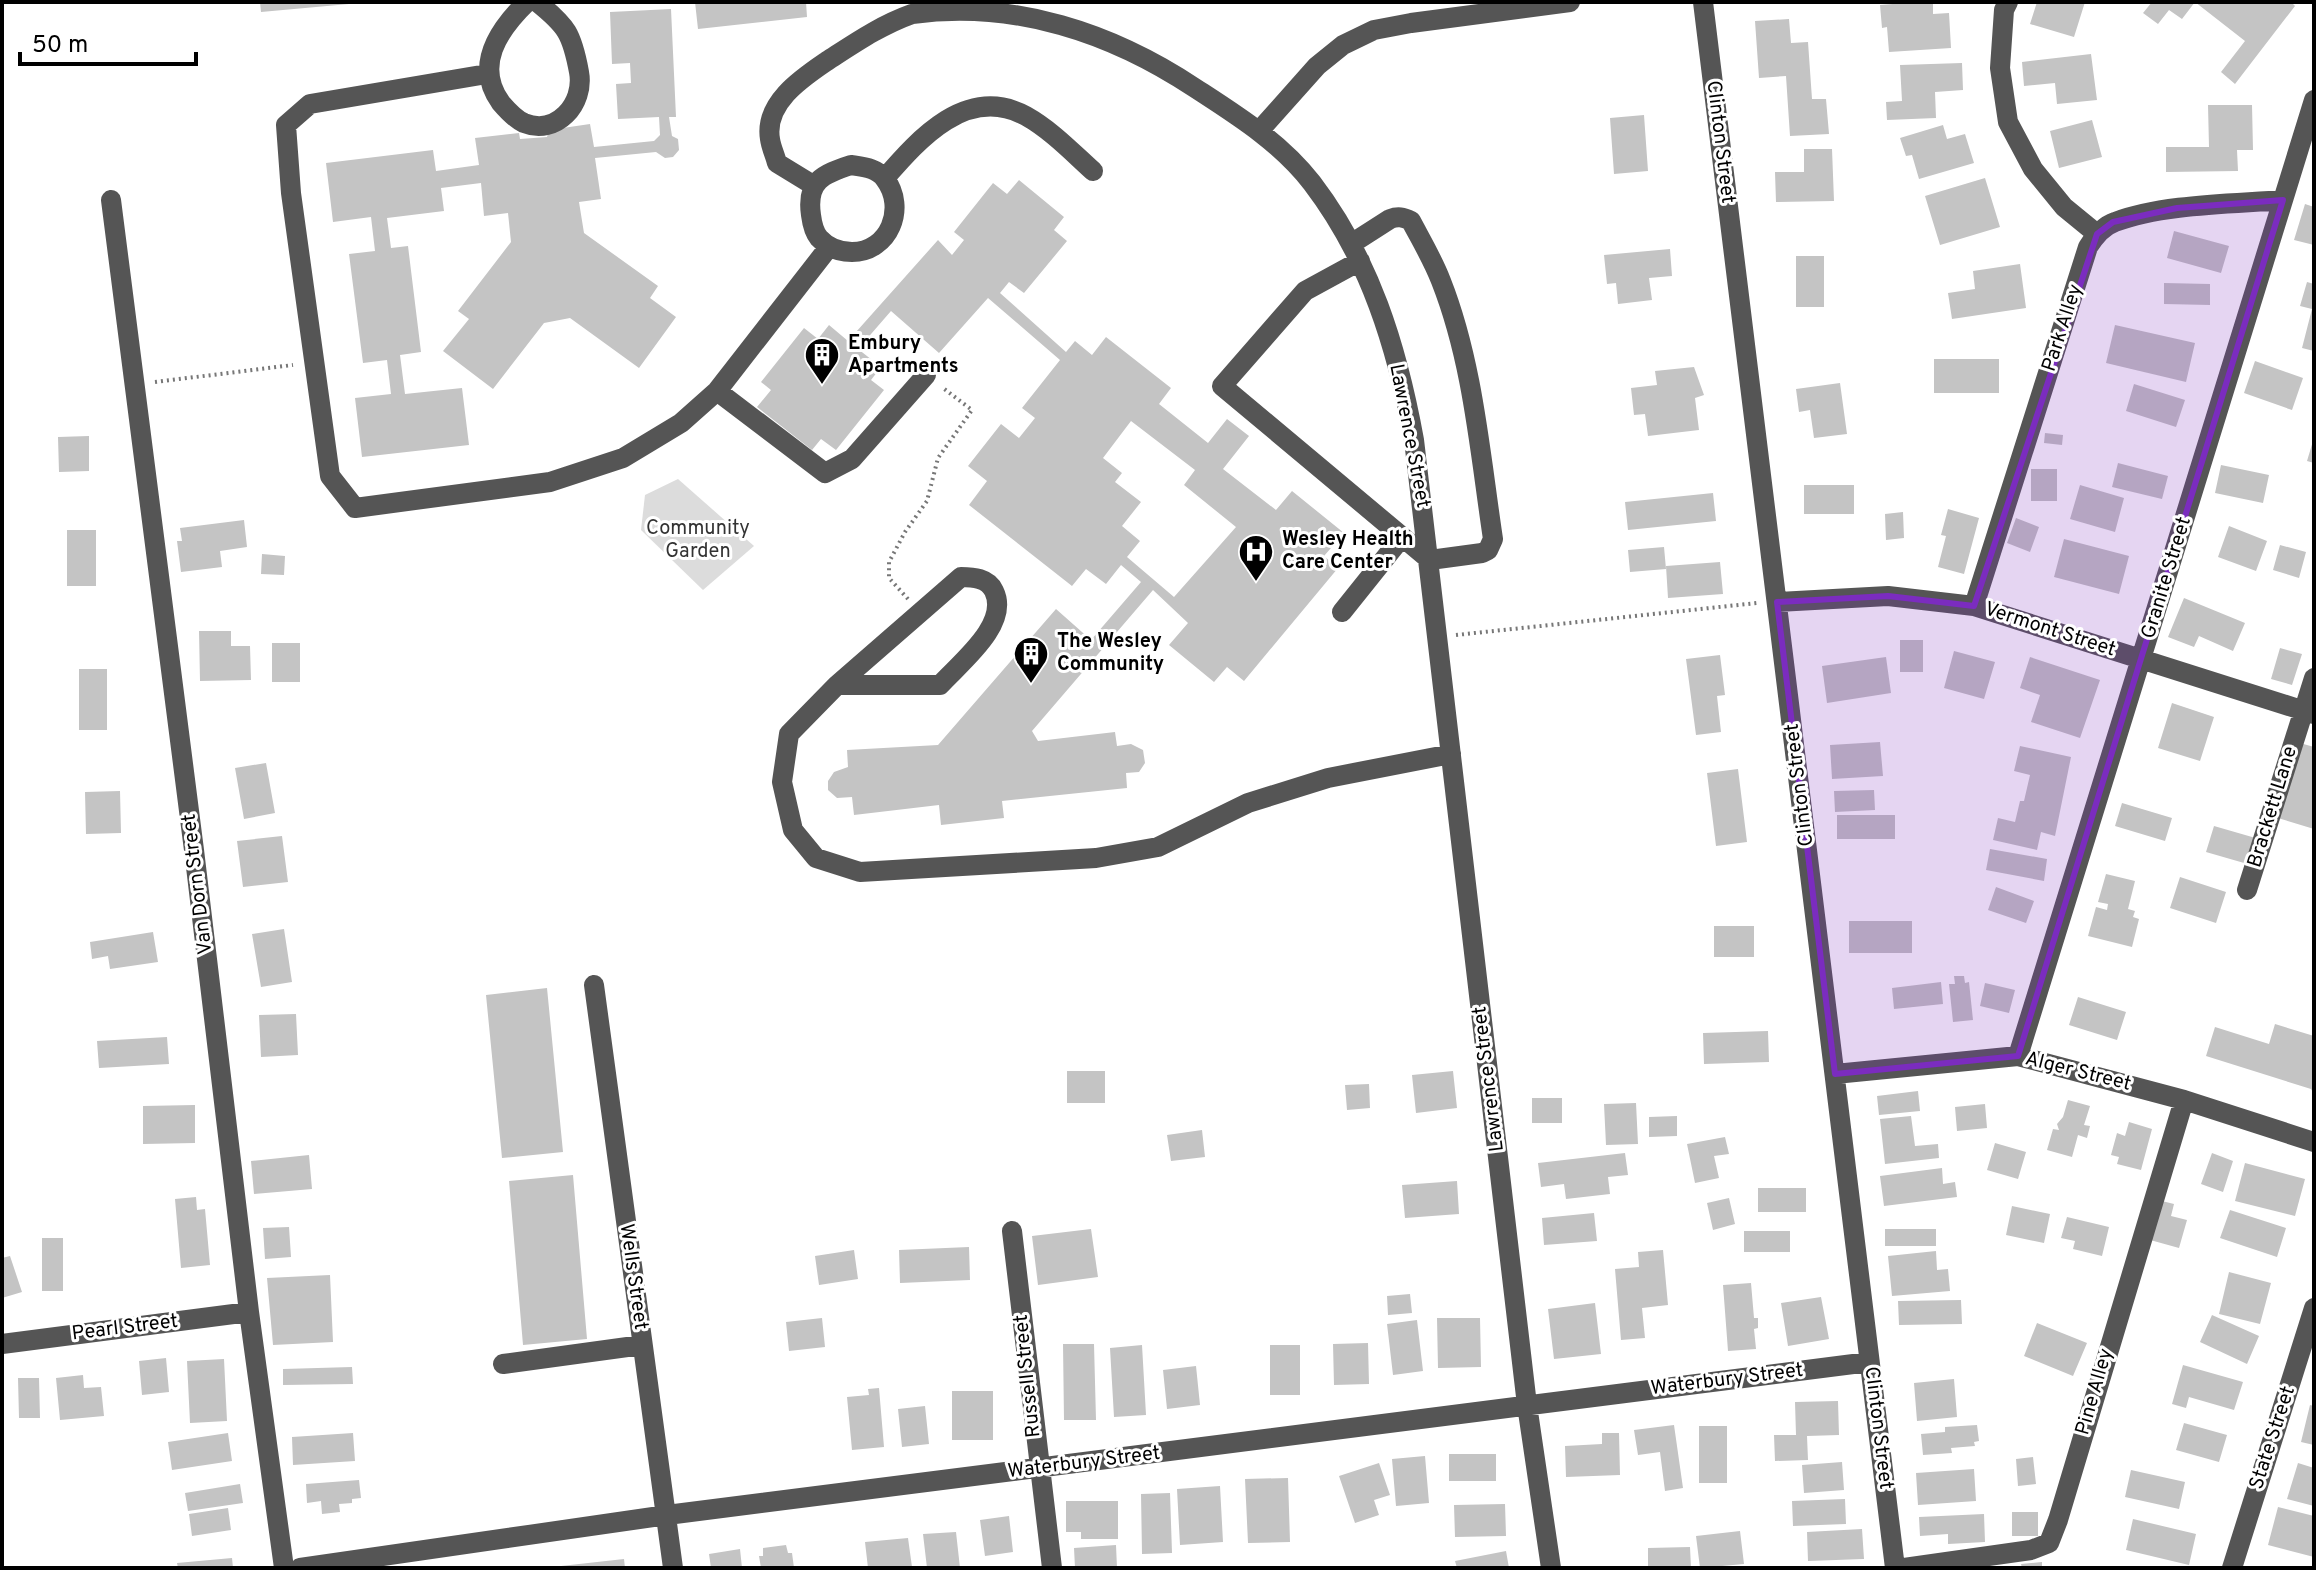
<svg xmlns="http://www.w3.org/2000/svg" width="2316" height="1570" font-family="Overpass,sans-serif">
  <rect width="100%" height="100%" fill="#fff"/>
  <path fill="#dcdcdc" d="M678,479L754,546L703,590L641,530L645,495Z"/>
  <path fill="#c4c4c4" fill-rule="evenodd" d="M260,2H349V4L261,12Z
    M695,2H806L807,17L698,29Z
    M1918,2H1933V14L1949,13L1951,48L1889,52L1887,27L1882,28L1880,5Z
    M2037,2H2085L2074,37L2030,24Z
    M2152,2H2291L2295,6L2235,84L2221,72L2245,41L2195,2L2182,19L2169,10L2158,24L2143,13Z
    M671,9L676,117H669L672,136L678,139L679,150L673,157L665,158L656,152L595,158L601,199L579,202L584,233L658,286L650,298L676,317L639,368L570,318L544,323L493,389L443,351L469,319L458,311L511,242L508,213L484,216L481,183L441,188L444,211L387,218L391,248L408,246L421,352L400,355L405,394L462,388L469,445L362,457L355,398L391,394L387,360L363,363L349,254L375,251L371,217L333,222L326,163L433,150L436,171L479,165L475,138L519,133L520,139L547,137L549,130L590,124L594,147L654,141L660,135L659,117L618,119L616,84L631,83L630,63L612,64L610,12Z
    M1789,19L1791,43L1808,42L1812,99H1826L1829,134L1790,136L1786,76L1759,78L1755,21Z
    M2091,54L2097,100L2057,104L2055,83L2024,86L2022,62Z
    M1962,63L1963,90L1935,92L1936,118L1887,120L1886,102L1902,101L1900,65Z
    M2208,105H2252L2253,150H2237L2238,171L2166,172V147H2209Z
    M1644,115L1648,171L1614,174L1610,118Z
    M2092,120L2102,157L2059,168L2050,131Z
    M1943,125L1947,139L1965,134L1974,163L1919,179L1912,155L1906,156L1900,138Z
    M1804,149H1832L1834,201L1776,202L1775,172H1804Z
    M1985,178L2000,227L1940,245L1925,196Z
    M1019,180L1064,217L1054,230L1067,241L1024,293L1009,282L1000,293L1066,352L1075,341L1092,355L1106,337L1171,388L1159,404L1208,443L1227,419L1249,436L1223,469L1276,510L1292,491L1344,533L1324,556L1338,568L1244,681L1227,667L1214,682L1169,645L1188,623L1153,590L1032,731L1038,741L1115,732L1117,746L1131,744L1143,750L1145,763L1139,772L1126,773L1127,788L1002,801L1004,818L941,825L939,805L854,815L852,797L837,798L828,790V781L834,772L848,767L847,750L938,745L1056,609L1091,640L1141,582L1121,565L1106,584L1086,569L1072,586L969,505L987,481L968,466L1001,424L1019,438L1035,418L1022,408L1060,360L988,298L939,353L891,311L858,349L881,367L871,380L884,390L836,450L821,439L812,450L757,407L771,390L761,382L804,328L818,339L829,325L848,341L938,240L952,255L964,240L954,232L993,183L1007,194ZM1131,421L1195,470L1184,485L1236,527L1174,597L1127,557L1140,541L1122,526L1141,502L1115,482L1122,473L1103,458Z
    M2305,204L2314,207V245L2294,240Z
    M2174,231L2229,246L2221,273L2167,258Z
    M1670,249L1672,276L1649,278L1652,300L1618,304L1616,283L1607,284L1604,255Z
    M1796,256H1824V307H1796Z
    M2020,264L2026,308L1952,319L1948,293L1975,289L1973,271Z
    M2307,282L2314,284V351L2302,348L2312,309L2300,306Z
    M2164,283L2210,284V305L2164,304Z
    M2115,325L2195,343L2186,382L2106,363Z
    M1934,359H1999V393H1934Z
    M2255,361L2303,378L2292,410L2244,393Z
    M1694,367L1704,395L1695,398L1699,430L1648,436L1645,414L1634,415L1631,388L1657,385L1655,371Z
    M1840,383L1847,434L1814,438L1810,410L1799,412L1796,389Z
    M2134,384L2185,400L2176,427L2126,411Z
    M2045,433L2063,435L2062,445L2044,443Z
    M89,436V471L59,472L58,437Z
    M2313,441H2314V463L2307,461Z
    M2118,463L2168,476L2162,499L2112,487Z
    M2221,465L2269,475L2263,503L2215,493Z
    M2031,469H2057V501H2031Z
    M1804,485H1854V514H1804Z
    M2080,485L2124,498L2115,532L2070,519Z
    M1713,493L1716,521L1628,530L1625,502Z
    M1948,509L1979,518L1964,574L1938,567L1946,536L1941,535Z
    M1903,512L1904,538L1886,540L1885,514Z
    M2016,518L2039,527L2030,552L2007,543Z
    M244,520L247,547L220,551L222,567L181,572L177,541H182L180,528Z
    M2229,526L2267,541L2256,571L2218,557Z
    M67,530H96V586H67Z
    M2064,539L2129,556L2119,594L2054,577Z
    M2280,545L2306,552L2299,578L2273,570Z
    M1664,547L1666,569L1630,572L1628,550Z
    M262,554L285,556L284,575L261,574Z
    M1720,562L1723,594L1668,598L1666,566Z
    M2184,598L2245,623L2233,651L2199,636L2194,647L2168,637Z
    M199,631H231V646H250L251,680L200,681Z
    M1900,640H1923V672H1900Z
    M272,643H300V682H272Z
    M2280,648L2302,654L2292,685L2271,679Z
    M1954,651L1995,662L1984,699L1944,688Z
    M1720,655L1725,695L1717,696L1721,732L1696,735L1686,659Z
    M1886,657L1891,693L1827,703L1822,666Z
    M2030,657L2100,680L2080,738L2031,722L2040,695L2020,688Z
    M79,669H107V730H79Z
    M2172,703L2214,717L2200,761L2158,748Z
    M1880,742L1883,776L1832,779L1830,745Z
    M2300,743L2314,747V829L2278,818Z
    M2020,746L2071,757L2055,836L2041,832L2037,850L1993,840L1998,818L2015,822L2020,801H2024L2030,775L2014,771Z
    M266,763L275,813L244,819L235,768Z
    M1738,769L1747,842L1716,846L1707,773Z
    M1874,790L1875,810L1835,812L1834,791Z
    M120,791L121,833L86,834L85,792Z
    M2122,803L2172,818L2165,841L2115,826Z
    M1837,815H1895V839H1837Z
    M2214,826L2259,839L2251,865L2206,852Z
    M282,836L288,882L243,887L237,841Z
    M1990,849L2047,859L2044,881L1986,870Z
    M2106,874L2135,881L2128,909L2135,911L2133,917L2139,919L2132,947L2088,936L2096,907L2107,910L2108,904L2098,902Z
    M2180,877L2226,892L2216,923L2170,908Z
    M1996,887L2034,901L2026,923L1988,910Z
    M1849,921H1912V953H1849Z
    M1714,926H1754V957H1714Z
    M284,929L292,982L261,987L252,934Z
    M153,932L158,962L110,969L108,956L92,959L90,942Z
    M1954,976H1964L1965,983L1969,982L1973,1020L1953,1022L1949,984H1955Z
    M1941,982L1943,1004L1894,1009L1892,988Z
    M1985,983L2015,990L2009,1013L1980,1006Z
    M547,988L563,1152L502,1158L486,995Z
    M2078,997L2126,1012L2117,1040L2069,1025Z
    M296,1014L298,1055L261,1057L259,1015Z
    M2275,1024L2314,1036V1094L2311,1089L2206,1056L2215,1027L2269,1044Z
    M1768,1031L1769,1062L1704,1064L1703,1033Z
    M167,1037L169,1064L99,1068L97,1041Z
    M1067,1071H1105V1103H1067Z
    M1453,1071L1457,1108L1416,1113L1412,1075Z
    M1369,1084L1370,1108L1347,1110L1345,1085Z
    M1918,1091L1920,1111L1879,1115L1877,1096Z
    M1532,1098H1562V1123H1532Z
    M2068,1100L2090,1106L2084,1125L2090,1126L2087,1138L2078,1135L2072,1157L2047,1150L2053,1129L2059,1130L2057,1124L2063,1117Z
    M1636,1103L1638,1144L1606,1145L1604,1104Z
    M1985,1104L1987,1128L1957,1131L1955,1107Z
    M195,1105V1143L143,1144V1106Z
    M1677,1116V1136L1649,1137V1117Z
    M1911,1116L1915,1146L1938,1144L1939,1158L1885,1164L1880,1119Z
    M2129,1122L2152,1129L2141,1170L2117,1164L2119,1157L2111,1155L2117,1133L2125,1136Z
    M1202,1130L1205,1157L1171,1161L1167,1135Z
    M1725,1137L1729,1154L1714,1156L1719,1178L1695,1183L1687,1144Z
    M1995,1143L2026,1152L2018,1179L1987,1170Z
    M1625,1153L1628,1175L1608,1177L1610,1194L1566,1199L1564,1184L1541,1187L1538,1163Z
    M2212,1153L2233,1161L2223,1192L2201,1184Z
    M309,1155L312,1189L254,1194L251,1161Z
    M2245,1163L2305,1179L2295,1216L2235,1201Z
    M1942,1168L1943,1184L1955,1182L1957,1197L1884,1206L1880,1176Z
    M573,1175L587,1339L523,1345L509,1181Z
    M1457,1181L1459,1214L1405,1218L1402,1185Z
    M1758,1188H1806V1212H1758Z
    M196,1197L197,1210L205,1209L210,1265L181,1268L175,1199Z
    M1729,1198L1735,1224L1713,1230L1707,1203Z
    M2154,1199L2174,1204L2171,1216L2187,1220L2179,1248L2143,1238Z
    M2012,1206L2050,1214L2044,1243L2006,1235Z
    M2230,1210L2286,1228L2277,1257L2220,1238Z
    M1594,1213L1597,1241L1544,1245L1542,1218Z
    M2067,1217L2109,1227L2102,1256L2073,1249L2075,1241L2061,1238Z
    M289,1227L291,1257L265,1259L263,1228Z
    M1091,1229L1098,1277L1038,1285L1032,1236Z
    M1885,1229H1936V1246H1885Z
    M1744,1231H1790V1252H1744Z
    M42,1238H63V1291H42Z
    M969,1247L970,1280L900,1283L899,1250Z
    M854,1250L858,1279L819,1285L815,1256Z
    M1663,1250L1668,1305L1642,1308L1645,1338L1621,1340L1615,1269L1639,1267L1638,1252Z
    M1936,1251L1937,1270L1948,1269L1950,1291L1892,1296L1888,1256Z
    M10,1256L22,1292L2,1298V1258Z
    M2229,1272L2271,1283L2260,1324L2219,1314Z
    M330,1275L333,1342L273,1345L267,1278Z
    M1751,1283L1754,1318H1758V1328L1754,1329L1756,1349L1728,1351L1723,1285Z
    M1410,1294L1412,1313L1388,1315L1387,1296Z
    M1821,1297L1829,1339L1788,1346L1781,1303Z
    M1961,1300L1962,1324L1899,1325L1898,1301Z
    M1595,1303L1601,1354L1554,1359L1548,1309Z
    M2212,1315L2259,1336L2247,1364L2200,1342Z
    M822,1318L825,1347L789,1351L786,1322Z
    M1437,1318H1480L1481,1367L1438,1368Z
    M1417,1320L1423,1371L1393,1375L1387,1324Z
    M2037,1323L2087,1343L2073,1376L2024,1356Z
    M1368,1343L1369,1384L1334,1385L1333,1344Z
    M1063,1344H1094L1096,1420H1064Z
    M1142,1345L1146,1415L1114,1417L1110,1348Z
    M1270,1345H1300V1395H1270Z
    M166,1358L169,1392L142,1395L139,1361Z
    M224,1359L227,1421L190,1423L187,1361Z
    M2183,1365L2243,1382L2234,1410L2189,1397L2186,1408L2172,1404Z
    M1196,1366L1200,1405L1167,1409L1163,1370Z
    M352,1367L353,1384L283,1385V1369Z
    M83,1375L84,1388L101,1387L104,1416L60,1420L56,1378Z
    M18,1378H39L40,1418H19Z
    M1954,1379L1957,1417L1917,1421L1914,1383Z
    M879,1388L884,1447L852,1450L847,1397L869,1395L868,1389Z
    M952,1391H993V1440H952Z
    M1838,1401L1839,1435L1807,1436L1808,1460L1775,1461L1774,1435H1796L1795,1402Z
    M2310,1405L2314,1406V1445L2301,1442Z
    M925,1406L929,1444L902,1447L898,1409Z
    M2184,1423L2227,1435L2219,1462L2176,1450Z
    M1674,1425L1683,1488L1665,1491L1660,1452L1638,1455L1634,1430Z
    M1977,1425L1979,1441L1974,1442L1975,1446L1951,1448L1952,1453L1923,1455L1921,1434L1945,1432V1427Z
    M1699,1426H1727V1483H1699Z
    M228,1433L232,1461L172,1470L168,1442Z
    M353,1433L355,1461L293,1465L292,1437Z
    M1602,1433H1619L1620,1475L1566,1477L1565,1446L1602,1444Z
    M1449,1454H1496V1481H1449Z
    M1425,1456L1429,1503L1396,1506L1392,1459Z
    M2033,1457L2036,1484L2018,1486L2016,1459Z
    M1842,1462L1844,1490L1804,1493L1802,1465Z
    M1379,1463L1390,1495L1374,1500L1379,1515L1355,1523L1339,1476Z
    M2298,1463L2314,1468V1506L2287,1499Z
    M1974,1469L1976,1501L1918,1505L1916,1473Z
    M2131,1470L2185,1482L2179,1509L2125,1497Z
    M1288,1478L1290,1542L1248,1543L1245,1479Z
    M359,1480L361,1498L352,1499V1503L339,1504L340,1512L322,1514L321,1501L307,1503L306,1484Z
    M240,1484L243,1503L188,1511L185,1493Z
    M1220,1486L1223,1542L1180,1545L1177,1489Z
    M1170,1493L1172,1553L1142,1554L1141,1494Z
    M1845,1499L1846,1524L1793,1526L1792,1501Z
    M1066,1501H1118V1539H1081V1532H1066Z
    M1505,1504L1506,1536L1455,1537L1454,1505Z
    M2278,1507L2314,1516V1557L2268,1545Z
    M228,1508L231,1530L192,1536L189,1514Z
    M2012,1512H2038V1536H2012Z
    M1984,1514L1985,1542L1948,1544V1534L1920,1536L1919,1517Z
    M1009,1516L1013,1552L985,1556L980,1520Z
    M2133,1519L2196,1534L2189,1565L2126,1550Z
    M1862,1529L1864,1559L1808,1561L1807,1532Z
    M1740,1531L1744,1564L1700,1568L1696,1536Z
    M956,1532L960,1568H927L923,1534Z
    M908,1538L912,1567L868,1568L865,1542Z
    M786,1545L788,1553H792L794,1568H761L759,1556H763V1548Z
    M1116,1545L1117,1568H1075L1074,1548Z
    M1690,1547L1691,1568H1648V1548Z
    M740,1549L742,1568H711L709,1554Z
    M1506,1551L1509,1568H1457L1455,1561Z
    M232,1558L233,1568H178L177,1563Z
    M624,1559L625,1568H561V1566Z
    M2042,1562V1568H2022L2021,1564Z"/>
  <g fill="none" stroke-linecap="round" stroke-linejoin="round">
    <path stroke="#777" stroke-width="4" stroke-dasharray="2 4" stroke-linecap="butt" d="M155,382L293,365
      M908,599L889,578V562L905,532L927,501L938,458L972,410L943,388
      M1456,635L1757,603"/>
    <path stroke="#555" stroke-width="20" d="M527,2C498,30 474,66 501,103C507,110 515,119 524,123C556,136 585,104 579,72C572,34 567,26 537,2
      M1703,2L1895,1568
      M2008,2L2004,10L2000,68L2008,122L2033,169L2064,207L2097,234
      M487,74L310,104L286,125L291,193L330,476L355,508L550,482L623,458L681,423L717,391L829,247
      M1260,130L1317,66L1343,45L1374,30L1411,23L1570,2
      M851,165C864,167 877,168 885,179C907,208 889,252 852,252C839,252 828,248 819,238C814,232 812,223 811,215C806,181 823,174 851,165Z
      M885,178C919,139 967,84 1026,116C1051,130 1072,152 1093,171
      M813,185L777,163C775,155 771,147 770,139C764,103 802,78 827,61C855,43 881,25 912,14C1015,0 1112,33 1195,88C1238,116 1280,142 1312,183C1370,259 1397,347 1414,440L1527,1405L1551,1568
      M111,200L194,850L249,1312L284,1568
      M1351,244L1390,219C1398,216 1403,217 1411,221C1421,240 1433,260 1441,281C1473,362 1480,453 1493,539L1488,550L1482,553L1430,560L1222,386L1305,291L1360,261
      M717,391L825,473L852,459L926,375
      M1777,602L1888,596L1974,606L2314,714
      M1974,606L2088,247C2095,236 2103,226 2115,222C2162,204 2232,204 2283,200
      M1342,612L1402,537
      M837,685H940C961,662 1010,624 994,591C988,578 973,577 961,577L837,685L789,734L782,782L793,830L816,858L860,872L1096,858L1158,847L1248,803L1328,778L1451,754
      M2247,890L2314,678
      M594,985L673,1568
      M2018,1056L2314,100
      M1835,1074L2018,1056L2184,1100L2314,1142
      M1012,1231L1052,1568
      M2,1344L249,1312
      M503,1364L642,1345
      M300,1568L667,1515L1869,1362
      M1904,1568L2031,1550L2049,1543L2058,1520L2184,1100
      M2232,1568L2314,1308"/>
  </g>
  <path fill="#7b2cbf" fill-opacity="0.2" stroke="#7b2cbf" stroke-width="6" stroke-linejoin="round" d="M2283,200L2018,1056L1835,1074L1777,602L1888,596L1974,606L2097,234L2113,222L2177,208Z"/>
  <defs>
    <symbol id="building-pin" viewBox="-11 -11 22 30"><path d="M0 17L-7.5 6A9.5 9.5 0 1 1 7.5 6Z" fill="#000" stroke="#fff"/><path d="M-4-6H4V6H1V3H-1V6H-4ZM-2.5-4.3h1.7v1.8h-1.7ZM.8-4.3h1.7v1.8H.8ZM-2.5-1h1.7V.8h-1.7ZM.8-1h1.7V.8H.8Z" fill="#fff"/></symbol>
    <symbol id="hospital-pin" viewBox="-11 -11 22 30"><path d="M0 17L-7.5 6A9.5 9.5 0 1 1 7.5 6Z" fill="#000" stroke="#fff"/><path d="M-5-5h3v3.5h4V-5h3V5h-3V1.5h-4V5h-3Z" fill="#fff"/></symbol>
  </defs>
  <g fill-rule="evenodd">
    <use href="#building-pin" x="802" y="335" width="40" height="54"/>
    <use href="#hospital-pin" x="1236" y="532" width="40" height="54"/>
    <use href="#building-pin" x="1011" y="634" width="40" height="54"/>
  </g>
  <g text-anchor="middle" dominant-baseline="central" stroke-width="6" stroke-linejoin="round" paint-order="stroke">
    <g font-size="20" fill="#000" stroke="#fff">
      <text transform="translate(1720 142) rotate(83)">Clinton Street</text>
      <text transform="translate(2063 328) rotate(-72)">Park Alley</text>
      <text transform="translate(1409 436) rotate(79)">Lawrence Street</text>
      <text transform="translate(2167 578) rotate(-73)">Granite Street</text>
      <text transform="translate(2050 630) rotate(18)">Vermont Street</text>
      <text transform="translate(1800 785) rotate(-97)">Clinton Street</text>
      <text transform="translate(2273 807) rotate(-73)">Brackett Lane</text>
      <text transform="translate(198 884) rotate(-97)">Van Dorn Street</text>
      <text transform="translate(2078 1072) rotate(14)">Alger Street</text>
      <text transform="translate(1489 1079) rotate(-97)">Lawrence Street</text>
      <text transform="translate(633 1277) rotate(82)">Wells Street</text>
      <text transform="translate(125 1328) rotate(-7)">Pearl Street</text>
      <text transform="translate(1028 1376) rotate(-96)">Russell Street</text>
      <text transform="translate(1727 1380) rotate(-7)">Waterbury Street</text>
      <text transform="translate(2095 1392) rotate(-74)">Pine Alley</text>
      <text transform="translate(1878 1428) rotate(83)">Clinton Street</text>
      <text transform="translate(2273 1438) rotate(-72)">State Street</text>
      <text transform="translate(1084 1463) rotate(-7)">Waterbury Street</text>
    </g>
    <g font-size="20" font-weight="bold" fill="#000" stroke="#fff" text-anchor="start">
      <text x="848" y="344">Embury<tspan x="848" dy="23">Apartments</tspan></text>
      <text x="1282" y="540">Wesley Health<tspan x="1282" dy="23">Care Center</tspan></text>
      <text x="1057" y="642">The Wesley<tspan x="1057" dy="23">Community</tspan></text>
    </g>
    <g font-size="20" fill="#333" stroke="#fff">
      <text x="698" y="529">Community<tspan x="698" dy="23">Garden</tspan></text>
    </g>
  </g>
  <rect width="2316" height="1570" fill="none" stroke="#000000" stroke-width="8"/>
  <path d="M20 52v12h176v-12" fill="none" stroke="#000000" stroke-width="4"/>
  <text x="32" y="52" font-size="24" fill="#000000" stroke="#ffffff" stroke-width="6" paint-order="stroke">50 m</text>
</svg>
